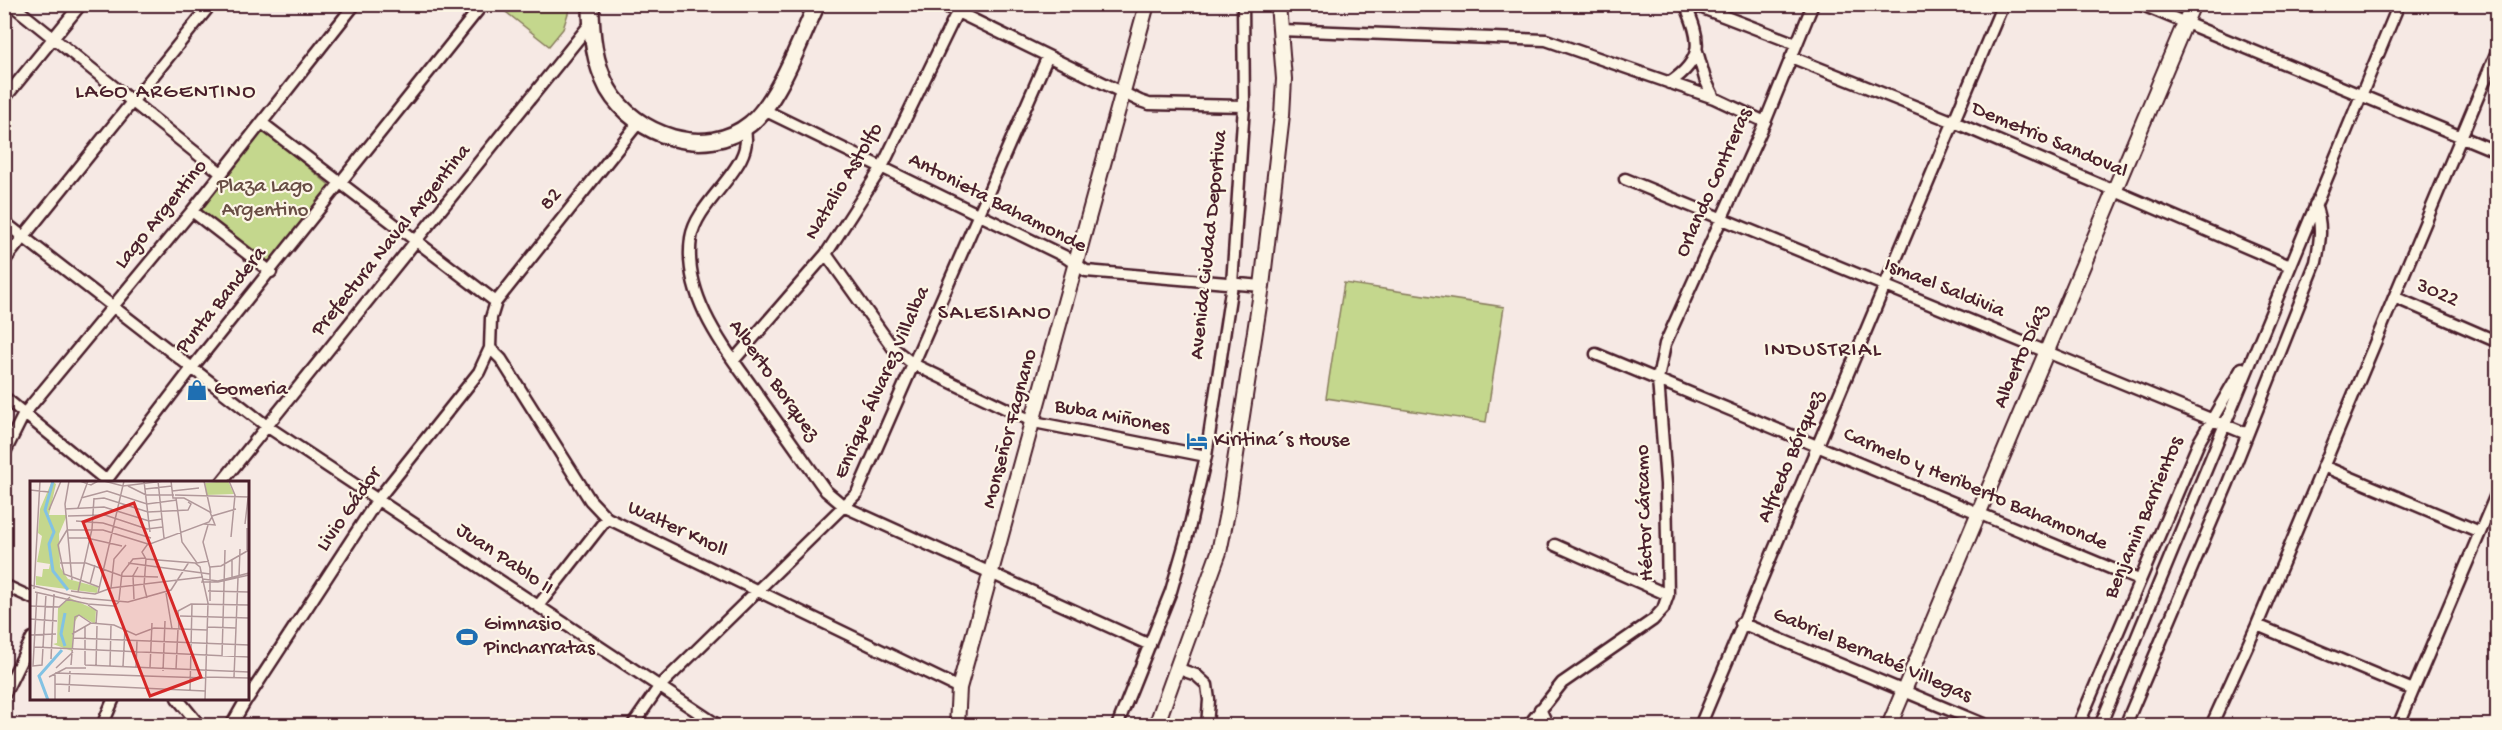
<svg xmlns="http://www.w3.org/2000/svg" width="2502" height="730" font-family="'Gochi Hand',sans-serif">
  <rect width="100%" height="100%" fill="#f6e9e4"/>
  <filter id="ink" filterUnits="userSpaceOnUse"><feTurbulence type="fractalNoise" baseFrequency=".0167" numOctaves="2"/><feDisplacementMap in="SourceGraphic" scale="12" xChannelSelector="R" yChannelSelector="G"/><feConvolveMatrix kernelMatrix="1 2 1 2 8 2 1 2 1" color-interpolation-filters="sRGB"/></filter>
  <g filter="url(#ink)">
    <path fill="#c4d78d" stroke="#877b5c" stroke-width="1.5" d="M571,4L563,29L549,46L497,5Z
      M263,130L333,188L270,266L197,210Z
      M1344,283L1504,307L1486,422L1326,398Z"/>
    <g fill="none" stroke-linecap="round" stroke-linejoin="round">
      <defs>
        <path id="minor" d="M11,4L221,173
          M941,4L1140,101L1149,104L1244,106
          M1692,4L1796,44
          M2140,4L2498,152
          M1280,30L1546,40L1714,98L1765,122
          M1697,51L1705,79L1714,98
          M1791,57L1954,122L2290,266
          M1669,83C1705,59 1701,40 1685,4
          M4,99L81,4
          M764,110L1064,256L1086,271L1262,286
          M639,122L496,302L491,318L490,348L501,359L590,500L607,518L959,688
          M262,123L496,302
          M744,128C758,165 697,199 691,238C682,299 728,352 760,398C782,429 804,460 826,491L845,507L1150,645
          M1625,179L2247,434
          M192,211L271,272
          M4,222L268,427L719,726
          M826,254L893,348L913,364L1034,422L1206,456
          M4,261L211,4
          M2394,297L2498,342
          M1596,354L2139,580
          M734,360L826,254L882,167L961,4
          M4,397L108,482
          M4,454L24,414L192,211L355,4
          M2323,466L2480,532
          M105,482L192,368L483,4
          M222,482L591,23
          M1555,545L1668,595
          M4,585L32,598
          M538,606L607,518
          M1741,623L1988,726
          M2257,625L2413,690
          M1176,668L1196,675L1207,685L1209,700L1207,726
          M4,695L32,638
          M177,698L200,726
          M248,698L378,499L479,372L490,348
          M1540,709L1548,726
          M102,726L114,698
          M231,726L247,698
          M632,726L659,687L857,493L1047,58
          M1117,726L1171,591L1189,529L1206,456L1232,284L1244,106L1243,4
          M1528,726L1562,683L1653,620L1663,609L1668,595L1666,484L1658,379L1665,344L1765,122L1813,4
          M1700,726L2003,4
          M2078,726L2199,442L2242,368
          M2100,726L2399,4
          M2125,726L2228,483L2316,262C2320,242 2323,225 2315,205
          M2211,726L2257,625L2498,49
          M2398,726L2498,490"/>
        <path id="tertiary" d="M957,726L959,688L1147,4
          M1156,726L1219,552L1227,513L1262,286L1282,115L1284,79L1278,4
          M1889,726L2193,4"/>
        <path id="secondary" d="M591,4C591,34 594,62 608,89C635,136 706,160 750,124C778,102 801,38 817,4"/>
      </defs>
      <use href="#minor" stroke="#4a1f2b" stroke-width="15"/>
      <use href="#tertiary" stroke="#4a1f2b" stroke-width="18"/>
      <use href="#secondary" stroke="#4a1f2b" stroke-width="20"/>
      <use href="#minor" stroke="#fcf5e5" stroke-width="10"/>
      <use href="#tertiary" stroke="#fcf5e5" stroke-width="14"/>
      <use href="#secondary" stroke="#fcf5e5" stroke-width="15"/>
    </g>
  </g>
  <defs>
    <symbol id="shop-bare" viewBox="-9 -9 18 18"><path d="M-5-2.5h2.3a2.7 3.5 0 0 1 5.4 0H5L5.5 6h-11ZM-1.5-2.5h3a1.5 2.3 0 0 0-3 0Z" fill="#1f6fb2" stroke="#fcf5e5" stroke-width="2.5" paint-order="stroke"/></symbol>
    <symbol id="hotel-bare" viewBox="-9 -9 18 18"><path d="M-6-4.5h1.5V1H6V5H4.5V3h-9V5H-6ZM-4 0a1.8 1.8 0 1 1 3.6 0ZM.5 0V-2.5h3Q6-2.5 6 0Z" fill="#1f6fb2" stroke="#fcf5e5" stroke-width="2.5" paint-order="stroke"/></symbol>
    <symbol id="stadium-bare" viewBox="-9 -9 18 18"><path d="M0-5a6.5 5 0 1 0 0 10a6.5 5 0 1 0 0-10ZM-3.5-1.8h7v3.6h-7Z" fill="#1f6fb2" stroke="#fcf5e5" stroke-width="2.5" paint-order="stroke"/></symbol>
  </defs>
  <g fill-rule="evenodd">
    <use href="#shop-bare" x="182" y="375" width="30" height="30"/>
    <use href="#hotel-bare" x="1182" y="426" width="30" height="30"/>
    <use href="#stadium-bare" x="452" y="622" width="30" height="30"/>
  </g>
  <g text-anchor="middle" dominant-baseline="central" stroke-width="4.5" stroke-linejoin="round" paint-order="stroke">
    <g font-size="21" fill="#4a1f2b" stroke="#fcf5e5">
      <text transform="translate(2049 141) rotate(23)">Demetrio Sandoval</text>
      <text transform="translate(845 182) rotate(-59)">Natalio Astolfo</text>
      <text transform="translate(1715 183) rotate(-66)">Orlando Contreras</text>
      <text transform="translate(552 200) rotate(-51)">82</text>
      <text transform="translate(997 204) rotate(27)">Antonieta Bahamonde</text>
      <text transform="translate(162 215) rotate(-51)">Lago Argentino</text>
      <text transform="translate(392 241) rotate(-51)">Prefectura Naval Argentina</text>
      <text transform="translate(1210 245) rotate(-84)">Avenida Ciudad Deportiva</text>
      <text transform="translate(1944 289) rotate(22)">Ismael Saldivia</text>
      <text transform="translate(2437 294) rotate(23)">3022</text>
      <text transform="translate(222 301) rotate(-51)">Punta Bandera</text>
      <text transform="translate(2022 357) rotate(-67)">Alberto Díaz</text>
      <text transform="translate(773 381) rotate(55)">Alberto Borquez</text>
      <text transform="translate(883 383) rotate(-66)">Enrique Álvarez Villalba</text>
      <text transform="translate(1112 418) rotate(11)">Buba Miñones</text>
      <text transform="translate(1011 429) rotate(-75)">Monseñor Fagnano</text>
      <text transform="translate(1792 457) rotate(-67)">Alfredo Bórquez</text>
      <text transform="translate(1975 490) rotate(23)">Carmelo y Heriberto Bahamonde</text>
      <text transform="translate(350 510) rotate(-55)">Livio Gádor</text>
      <text transform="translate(1646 513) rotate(-92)">Héctor Cárcamo</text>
      <text transform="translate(2145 518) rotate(-67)">Benjamin Barrientos</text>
      <text transform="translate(677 530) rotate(25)">Walter Knoll</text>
      <text transform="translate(504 560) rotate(34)">Juan Pablo II</text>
      <text transform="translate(1872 656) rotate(23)">Gabriel Bernabé Villegas</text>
    </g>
    <g font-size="21" fill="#684d44" stroke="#fcf5e5">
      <text x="265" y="187">Plaza Lago<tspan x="265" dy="24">Argentino</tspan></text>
    </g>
    <g font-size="21" fill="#4a1f2b" stroke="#fcf5e5" text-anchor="start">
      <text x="214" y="390">Gomeria</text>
      <text x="1214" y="441">Kiritina´s House</text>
      <text x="484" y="625">Gimnasio<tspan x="484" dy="24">Pincharratas</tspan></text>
    </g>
    <g font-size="22" letter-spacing="1.5" fill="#4a1f2b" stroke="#fcf5e5">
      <text x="166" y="93">LAGO ARGENTINO</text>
      <text x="995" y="314">SALESIANO</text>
      <text x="1823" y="351">INDUSTRIAL</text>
    </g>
  </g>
  <g transform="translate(30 481)">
    <rect width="219" height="219" fill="#f6e9e4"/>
    <path d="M22,0L26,3L19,34H37L29,53L30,86L38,98L68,106L67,112L6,104V95L12,96L13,88H19L20,83L7,81L12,55L8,52L10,28ZM198,0L204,13L176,14L175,2ZM40,117L66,129L65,143L49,134L44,142L42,170L23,163L27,162L28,127Z" fill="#c4d78d"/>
    <path fill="none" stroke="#82c2e3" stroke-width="3" d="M23,0L15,29L24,51L19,63L23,90L38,109M35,165L31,153L35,132M18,219L9,195L32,169"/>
    <path fill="none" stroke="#b1989a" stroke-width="1.5" d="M39,0L35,23L42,99M50,0L61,4L68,0M74,0L93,5L134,0M114,0L120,51M128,0L134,57M141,0L143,17H154L180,31L185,44L174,43M174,0L181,32M199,0L205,14L201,56M98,5L116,14H144M115,8L142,5M0,9L19,11M142,10L169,7M145,14L219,16M51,17L77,10L117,23L147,19M146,17L152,61L167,82L179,80M64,18L74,17L118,31L158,29L161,23L158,21M48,27L58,0M35,28L74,26L119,40L132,38M19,29L31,0M38,35L75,34L117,48L133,46M182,35L206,28M46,40L73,42L121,57M215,43L218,17M178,44L173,61L180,87V120M217,47V69M37,49L28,64L34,93L69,106M37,49H73L118,63M38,57H57L92,65M116,78L114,105L117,117M30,82H56L92,95L128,96M98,82L180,93M180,86L191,85L219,69M219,92L188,100L173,98L172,101H188L219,94M209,95L210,68M202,97V78M60,103L65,84M0,104L51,117L98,121L141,109L159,81M81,107L84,78L96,64M4,108L10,0M41,110L65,113L81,107L173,96M178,110L219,111M5,111L58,123L84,125L89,121M48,111L62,48L64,17M7,112L3,185L12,184L16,113M68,112L94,0M136,112L142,148M104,118L103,95L108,86M89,119L92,92L103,78L115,77M58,124L67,130L66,143M0,125L29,126L40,116M150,135L219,137M0,138L27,140M177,146L206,147M149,148L148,130L161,123L219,124M42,153L61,142L84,144L106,154L124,147L177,149M0,154L26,153M43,157L219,164M4,166L219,176M192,175L195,69M21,178L24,113M41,184L45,136L49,134L61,142M55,184L219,191M55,184V146M66,184L67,145M80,185L81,144M93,185L95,148M106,186L107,160M120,186L122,142M26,187L43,171M146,188L148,148M133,190L135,140M25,192L176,197M19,196L36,187H56M176,196L219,197M204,196L208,97M25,203L175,210M160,210L162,123M39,211L40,190M25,219V192M175,219L178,122L170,86L165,82L116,78L112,71L117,64L179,41L182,36"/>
    <path fill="#d62828" fill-opacity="0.15" stroke="#d62828" stroke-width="3" d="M104,22L171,196L120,215L53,41Z"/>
    <rect width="219" height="219" fill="none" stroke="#4a1f2b" stroke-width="3"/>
  </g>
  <rect width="2502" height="730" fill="none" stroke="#fcf5e5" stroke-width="24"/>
  <rect x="12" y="12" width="2478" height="706" fill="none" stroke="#4a1f2b" stroke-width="2" filter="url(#ink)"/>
</svg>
